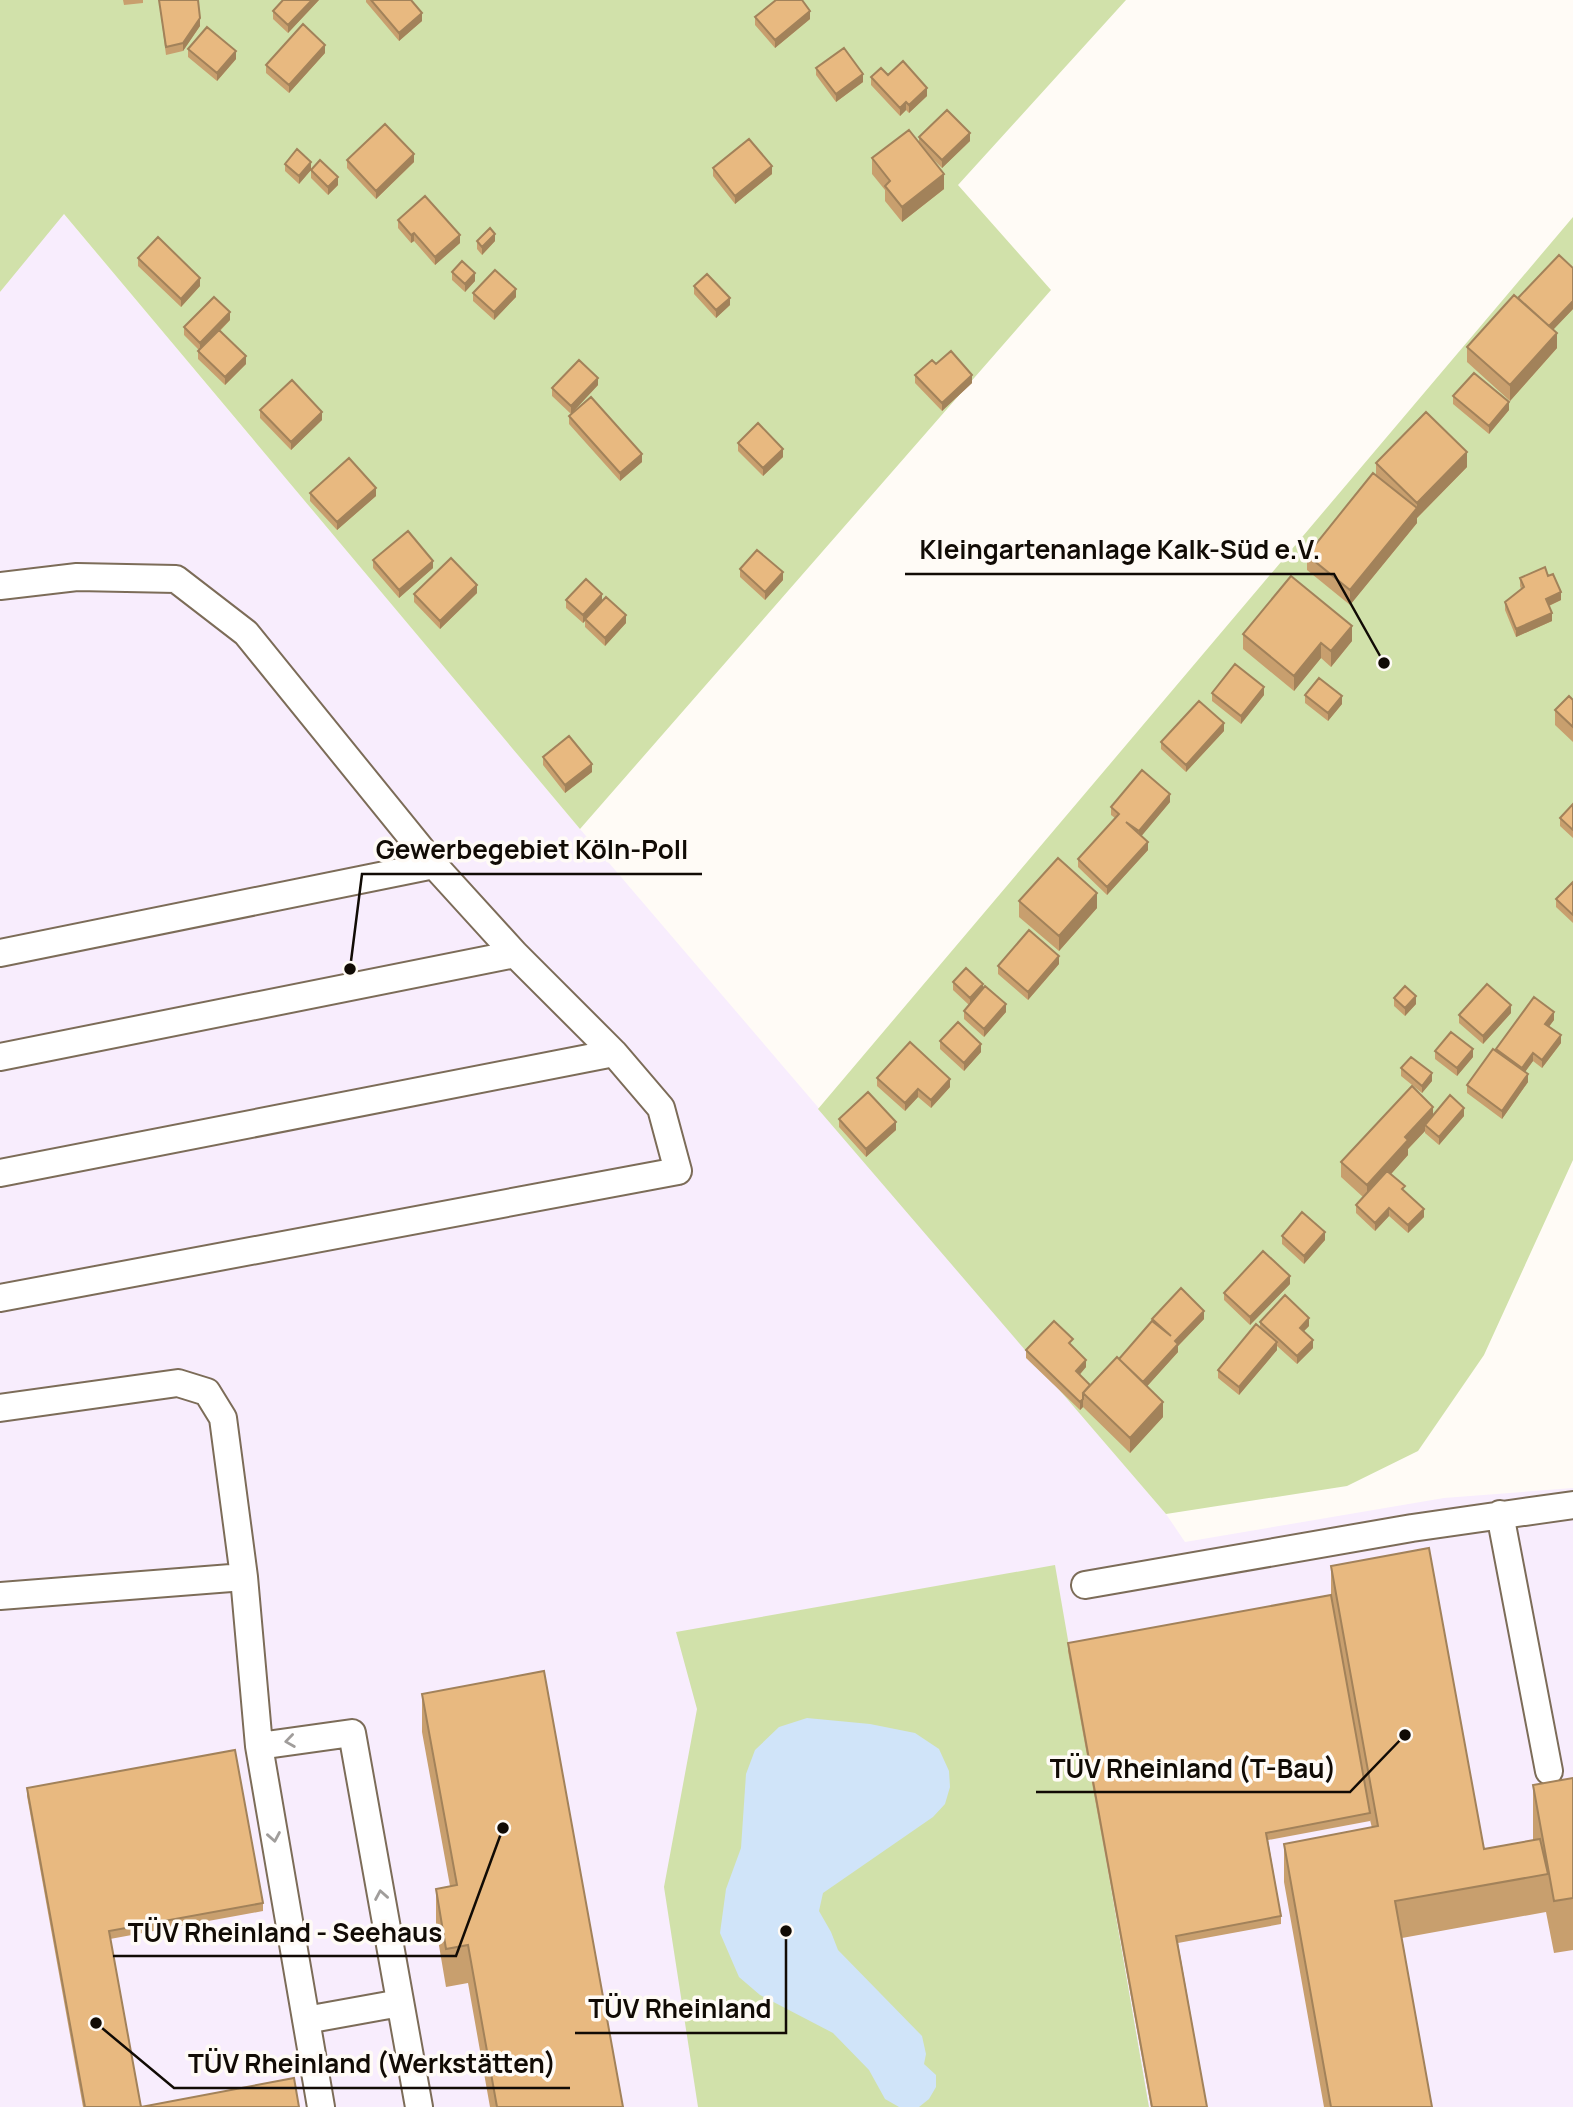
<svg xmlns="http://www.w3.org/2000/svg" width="1573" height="2107" font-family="Manrope,sans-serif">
  <rect width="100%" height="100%" fill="#fffbf6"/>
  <path fill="#f8edfd" d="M63,213L580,829L1166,1514L1185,1542L1444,1498L1573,1488V2107H0V292Z"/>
  <path fill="#d1e1aa" d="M0,0H1126L958,185L1051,290L580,829L64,214L0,292Z
    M1573,217V1160L1484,1355L1418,1451L1347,1486L1166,1514L818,1109Z
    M1055,1565L1149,2107H698L664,1887L697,1709L676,1632Z"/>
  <path fill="#d0e4f9" d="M807,1718L870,1724L915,1733L939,1749L949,1771L950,1787L945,1804L933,1817L823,1893L819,1911L831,1932L838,1950L922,2036L926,2054L924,2064L936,2075V2087L929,2099L919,2107H899L885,2099L869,2070L833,2033L760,1995L739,1977L720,1933L726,1889L741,1848L746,1774L755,1750L779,1727Z"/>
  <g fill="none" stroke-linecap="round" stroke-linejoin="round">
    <defs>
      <path id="lane" d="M0,586L77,577L176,579L246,633L434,865L515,954L614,1053L661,1108L678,1171L0,1298
        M0,953L434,865
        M0,1057L515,954
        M0,1173L614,1053
        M0,1408L178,1383L207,1392L223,1418L244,1577L259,1746L321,2107
        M1500,1514L1549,1771
        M1085,1585L1412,1528L1573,1505
        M0,1596L244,1577
        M259,1746L352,1733L419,2107
        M306,2020L400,2003"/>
    </defs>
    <use href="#lane" stroke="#7c6c58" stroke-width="30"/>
    <use href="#lane" stroke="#fff" stroke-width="26"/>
  </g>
  <path fill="#c89f6e" d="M123,0H143V3L124,5Z
    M159,0L200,26L183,51L166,55Z
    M284,0H319L288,33L273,19V11Z
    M366,0H411L422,21L399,41L366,2Z
    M755,17L810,19L775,48L755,25Z
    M188,49L236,59L217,81L188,57Z
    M325,53L289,93L266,73V65Z
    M816,68L863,82L836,102L816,75Z
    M888,75L927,96L909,113L906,110L900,116L871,85V77Z
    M919,137L970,141L942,168L931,157L944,189L902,222L885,201V190L872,174V158L919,142Z
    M347,160L414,162L376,199L347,168Z
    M285,164L311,170L299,184L285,171Z
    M713,168L772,174L735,204L713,176Z
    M311,170L338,185L328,195L311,178Z
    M398,220L460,243L435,265L414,241L411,243L398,228Z
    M477,241H495L482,255L477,249Z
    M138,258L200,286L181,307L138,266Z
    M1573,268V309L1553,330L1557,348L1510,401L1467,362V347Z
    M452,272L475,281L465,292L452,280Z
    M694,286L730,305L716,318L694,294Z
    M473,293L516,297L494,320L473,301Z
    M230,320L220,331L246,364L225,385L198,359V351L199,350L184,335V327Z
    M936,364L972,383L942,411L915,383V375Z
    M598,385L571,414L552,396V388Z
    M1453,396L1509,410L1489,434L1453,404Z
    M260,410L322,420L291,450L260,418Z
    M569,416L642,462L620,481L569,424Z
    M738,443L783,457L763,476L738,451Z
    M1376,463L1467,467L1417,518V523L1350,605L1307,570V555L1376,475Z
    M310,493L376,496L337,530L310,501Z
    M373,560L433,568L399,598L373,568Z
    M740,569L783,580L765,600L740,577Z
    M1548,576L1561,600L1549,606L1552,621L1516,637L1505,610V602L1521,589L1520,586V578Z
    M477,593L440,629L414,602V594Z
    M566,600L602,601L626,623L605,646L585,627V621L583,623L566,608Z
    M1243,634L1352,641L1331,667L1321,658L1294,691L1243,649Z
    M1212,693L1264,695L1241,724L1212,701Z
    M1305,695L1342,704L1328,721L1305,703Z
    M1573,700V742L1555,725V710Z
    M1224,731L1186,772L1161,749V742Z
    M543,757L592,772L565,793L543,765Z
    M1170,802L1141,836L1148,850L1107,895L1078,867V859L1115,818L1111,815V807Z
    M1573,804V838L1560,826V818Z
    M1573,882V923L1556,907V899Z
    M1019,901L1097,908L1059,951L1019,917Z
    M1059,964L1028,1000L998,974V966Z
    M953,982L983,989L1006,1012L984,1037L964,1019V1011L969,1005L953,990Z
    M1394,998L1416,1004L1405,1016L1394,1006Z
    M1511,1013L1483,1044L1459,1023V1015Z
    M1554,1020L1549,1026L1561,1043L1542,1068L1533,1061L1525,1072L1528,1082L1502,1119L1467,1093V1085L1496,1052V1049Z
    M940,1041L981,1052L964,1071L940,1049Z
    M1435,1051L1473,1057L1457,1076L1435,1059Z
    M1401,1068L1432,1081L1422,1093L1401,1076Z
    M877,1078L950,1087L931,1108L918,1097L905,1111L877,1086Z
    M1433,1115L1464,1116L1439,1145L1425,1133V1131L1408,1149V1155L1391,1174L1424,1217L1408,1233L1389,1216L1375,1231L1356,1213V1205L1363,1197L1341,1177V1162Z
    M839,1119L896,1130L866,1157L839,1127Z
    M1282,1236L1325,1240L1304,1264L1282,1244Z
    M1290,1284L1250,1325L1224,1300V1293Z
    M1152,1319H1204L1178,1346V1352L1147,1386L1163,1417L1130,1453L1083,1407L1080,1410L1026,1358V1350L1073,1347L1086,1367L1079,1375L1090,1385L1119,1359L1152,1321Z
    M1260,1322L1309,1326L1304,1331L1313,1348L1297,1364L1277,1346V1350L1239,1395L1218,1378V1370L1260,1328Z
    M1331,1566L1484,1849L1533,1840V1785L1573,1778V1950L1554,1953L1546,1912L1402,1938L1432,2107H1324L1284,1882V1844L1372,1828L1370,1820V1821L1268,1840L1281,1916V1924L1178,1943L1207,2107H1151L1068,1651V1643L1331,1596Z
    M422,1694L623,2107H490L468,1983L446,1987L436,1928V1889L450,1886L422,1732Z
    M27,1788L263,1903V1911L110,1939L141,2107H299H83L27,1796Z"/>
  <path fill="#a2825a" d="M312,0H319L288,33V25Z
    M810,11V19L775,48V40Z
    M422,13V21L399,41V33Z
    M200,18V26L183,51V43Z
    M325,45V53L289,93V85Z
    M236,51V59L217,81V73Z
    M863,74V82L836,102V94Z
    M927,88V96L909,113V105Z
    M906,102V110L900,116V108Z
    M970,133V141L942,168V160Z
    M414,154V162L376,199V191Z
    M311,162V170L299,184V176Z
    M772,166V174L735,204V196Z
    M944,174V189L902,222V207Z
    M338,177V185L328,195V187Z
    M414,233V241L411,243V235Z
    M495,234V241L482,255V247Z
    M460,235V243L435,265V257Z
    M475,273V281L465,292V284Z
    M200,278V286L181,307V299Z
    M516,289V297L494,320V312Z
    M730,298V305L716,318V310Z
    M1573,301V309L1548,335V327Z
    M230,312V320L200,350V343Z
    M1557,333V348L1510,401V385Z
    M246,356V364L225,385V377Z
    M972,375V383L942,411V403Z
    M598,378V385L571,414V406Z
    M1509,402V410L1489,434V426Z
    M322,412V420L291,450V442Z
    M783,449V457L763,476V468Z
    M1467,452V467L1417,518V503Z
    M642,454V462L620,481V473Z
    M376,488V496L337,530V522Z
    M1417,508V523L1350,605V590Z
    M433,561V568L399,598V590Z
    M783,572V580L765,600V592Z
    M477,585V593L440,629V621Z
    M1561,592V600L1546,607V599Z
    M602,594V602L585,619V621L583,623V615Z
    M1552,613V621L1516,637V629Z
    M626,615V623L605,646V638Z
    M1352,626V641L1331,667V651Z
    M1321,643V658L1294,691V676Z
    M1264,687V695L1241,724V716Z
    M1342,696V704L1328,721V713Z
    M1224,723V731L1186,772V765Z
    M592,764V772L565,793V785Z
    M1170,794V802L1139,839V831Z
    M1148,842V850L1107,895V887Z
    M1097,893V908L1059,951V936Z
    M1059,956V964L1028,1000V992Z
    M983,984V992L970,1006V998Z
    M1416,996V1004L1405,1016V1008Z
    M1006,1004V1012L984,1037V1029Z
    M1511,1005V1013L1483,1044V1036Z
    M1554,1012V1020L1545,1032V1024Z
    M1561,1035V1043L1542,1068V1060Z
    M981,1044V1052L964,1071V1063Z
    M1473,1049V1057L1457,1076V1068Z
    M1533,1053V1061L1522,1076V1068Z
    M1432,1073V1081L1422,1093V1086Z
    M1528,1074V1082L1502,1119V1111Z
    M950,1079V1087L931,1108V1100Z
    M918,1089V1097L905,1111V1103Z
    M1433,1107V1122L1425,1125V1131L1408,1149V1155L1367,1201V1185L1405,1137Z
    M1464,1108V1116L1439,1145V1137Z
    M896,1122V1130L866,1157V1149Z
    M1389,1208V1216L1375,1231V1223Z
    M1424,1209V1217L1408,1233V1225Z
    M1325,1232V1240L1304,1264V1256Z
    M1290,1276V1284L1250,1325V1317Z
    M1204,1311V1319L1178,1346V1352L1142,1392V1384L1175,1341Z
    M1309,1318V1326L1300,1335V1328Z
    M1313,1340V1348L1297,1364V1356Z
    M1277,1342V1350L1239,1395V1387Z
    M1086,1360V1367L1076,1379V1371Z
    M1083,1399V1407L1080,1410V1402Z
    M1163,1402V1417L1130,1453V1438Z"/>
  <path fill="#e8b980" stroke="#a2825a" stroke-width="2" d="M159,0H198L200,18L183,43L166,47Z
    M283,0H312L288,25L273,11Z
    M371,0H411L422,13L399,33Z
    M776,0H802L810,11L775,40L755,17Z
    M303,24L325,45L289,85L266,65Z
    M207,27L236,51L217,73L188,49Z
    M844,48L863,74L836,94L816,68Z
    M903,61L927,88L909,105L906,102L900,108L871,77L881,68L888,75Z
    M947,110L970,133L942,160L919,137Z
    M385,124L414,154L376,191L347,160Z
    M909,130L944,174L902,207L885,186L890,181L872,158Z
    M749,139L772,166L735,196L713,168Z
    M297,149L311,162L299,176L285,164Z
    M320,160L338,177L328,187L311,170Z
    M425,196L460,235L435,257L414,233L411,235L398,220Z
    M490,228L495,234L482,247L477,241Z
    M158,237L200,278L181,299L138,258Z
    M1559,255L1573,268V301L1549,326L1518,298Z
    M462,261L475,273L465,284L452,272Z
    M495,270L516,289L494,312L473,293Z
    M707,274L730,298L716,310L694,286Z
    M1514,295L1557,333L1510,385L1467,347Z
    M214,297L230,312L200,343L184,327Z
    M219,330L246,356L225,377L198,351Z
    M951,351L972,375L942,403L915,375L932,360L936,364Z
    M579,360L598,378L571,406L552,388Z
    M1474,373L1509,402L1489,426L1453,396Z
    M292,380L322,412L291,442L260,410Z
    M591,397L642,454L620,473L569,416Z
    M1426,412L1467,452L1417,503L1376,463Z
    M758,423L783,449L763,468L738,443Z
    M349,458L376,488L337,522L310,493Z
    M1373,473L1417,508L1350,590L1307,555Z
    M408,531L433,561L399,590L373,560Z
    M757,550L783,572L765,592L740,569Z
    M451,558L477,585L440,621L414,594Z
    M1545,567L1548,576L1553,574L1561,592L1546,599L1552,613L1516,629L1505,602L1524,587L1520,578Z
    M1291,576L1352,626L1331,651L1321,643L1294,676L1243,634Z
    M586,579L602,594L583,615L566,600Z
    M606,597L626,615L605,638L585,619Z
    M1235,664L1264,687L1241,716L1212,693Z
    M1319,678L1342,696L1328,713L1305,695Z
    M1569,696L1573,700V727L1555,710Z
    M1199,701L1224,723L1186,765L1161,742Z
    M569,736L592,764L565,785L543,757Z
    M1142,770L1170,794L1139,831L1126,822L1148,842L1107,887L1078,859L1119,814L1111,807Z
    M1573,804V830L1560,818Z
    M1058,858L1097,893L1059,936L1019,901Z
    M1573,882V915L1556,899Z
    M1029,930L1059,956L1028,992L998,966Z
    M966,968L983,984L970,998L953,982Z
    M1487,984L1511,1005L1483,1036L1459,1015Z
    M985,986L1006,1004L984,1029L964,1011Z
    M1405,986L1416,996L1405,1008L1394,998Z
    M1534,997L1554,1012L1545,1024L1561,1035L1542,1060L1533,1053L1522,1068L1496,1049Z
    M958,1022L981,1044L964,1063L940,1041Z
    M1451,1032L1473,1049L1457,1068L1435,1051Z
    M910,1042L950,1079L931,1100L918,1089L905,1103L877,1078Z
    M1493,1049L1528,1074L1502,1111L1467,1085Z
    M1411,1057L1432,1073L1422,1086L1401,1068Z
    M1412,1086L1433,1107L1405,1137L1408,1140L1367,1185L1341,1162Z
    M868,1092L896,1122L866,1149L839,1119Z
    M1450,1095L1464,1108L1439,1137L1425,1125Z
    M1387,1171L1405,1186L1402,1189L1424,1209L1408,1225L1389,1208L1375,1223L1356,1205Z
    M1302,1212L1325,1232L1304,1256L1282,1236Z
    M1263,1251L1290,1276L1250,1317L1224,1293Z
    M1181,1288L1204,1311L1175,1341L1178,1344L1143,1382L1119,1359L1152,1321L1171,1336L1152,1319Z
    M1285,1295L1309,1318L1300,1328L1313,1340L1297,1356L1260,1322Z
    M1054,1321L1073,1339L1069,1343L1086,1360L1076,1371L1090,1385L1083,1393V1399L1080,1402L1026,1350Z
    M1256,1324L1277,1342L1239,1387L1218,1370Z
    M1117,1357L1163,1402L1130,1438L1083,1393Z
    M1429,1548L1484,1849L1540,1839L1548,1874L1395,1901L1432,2107H1331L1284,1844L1378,1826L1331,1566Z
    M1331,1595L1370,1813L1266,1833L1281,1916L1176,1936L1207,2107H1152L1068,1643Z
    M544,1671L623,2107H497L468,1945L446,1949L436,1889L457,1885L422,1694Z
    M235,1750L263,1903L109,1931L141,2107L294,2078L299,2107H85L27,1788Z
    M1573,1778V1898L1554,1901L1533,1785Z"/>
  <defs><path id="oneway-chevron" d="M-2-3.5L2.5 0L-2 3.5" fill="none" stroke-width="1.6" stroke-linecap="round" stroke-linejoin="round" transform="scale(1.75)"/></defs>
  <g stroke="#a09d9b">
    <use href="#oneway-chevron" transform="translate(290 1741) rotate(172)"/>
    <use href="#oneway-chevron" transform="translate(274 1837) rotate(80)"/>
    <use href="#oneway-chevron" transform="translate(381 1895) rotate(-100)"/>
  </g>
  <path fill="none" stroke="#110b05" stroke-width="2.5" d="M1384 663L1334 574H905M350 969L362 874H702M1405 1735L1350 1792H1036M503 1828L456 1956H113M786 1931L786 2033H575M96 2023L174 2088H570"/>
  <g fill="#110b05" stroke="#fffbf6" stroke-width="2.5">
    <circle cx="1384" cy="663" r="7"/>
    <circle cx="350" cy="969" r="7"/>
    <circle cx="1405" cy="1735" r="7"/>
    <circle cx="503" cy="1828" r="7"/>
    <circle cx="786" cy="1931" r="7"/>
    <circle cx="96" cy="2023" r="7"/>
  </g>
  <g font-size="26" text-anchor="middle" font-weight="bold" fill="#110b05" stroke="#fffbf6" stroke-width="7" stroke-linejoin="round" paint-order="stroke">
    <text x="1120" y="559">Kleingartenanlage Kalk-Süd e.V.</text>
    <text x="532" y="859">Gewerbegebiet Köln-Poll</text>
    <text x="1193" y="1778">TÜV Rheinland (T-Bau)</text>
    <text x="285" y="1942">TÜV Rheinland - Seehaus</text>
    <text x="680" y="2018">TÜV Rheinland</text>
    <text x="372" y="2073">TÜV Rheinland (Werkstätten)</text>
  </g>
</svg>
